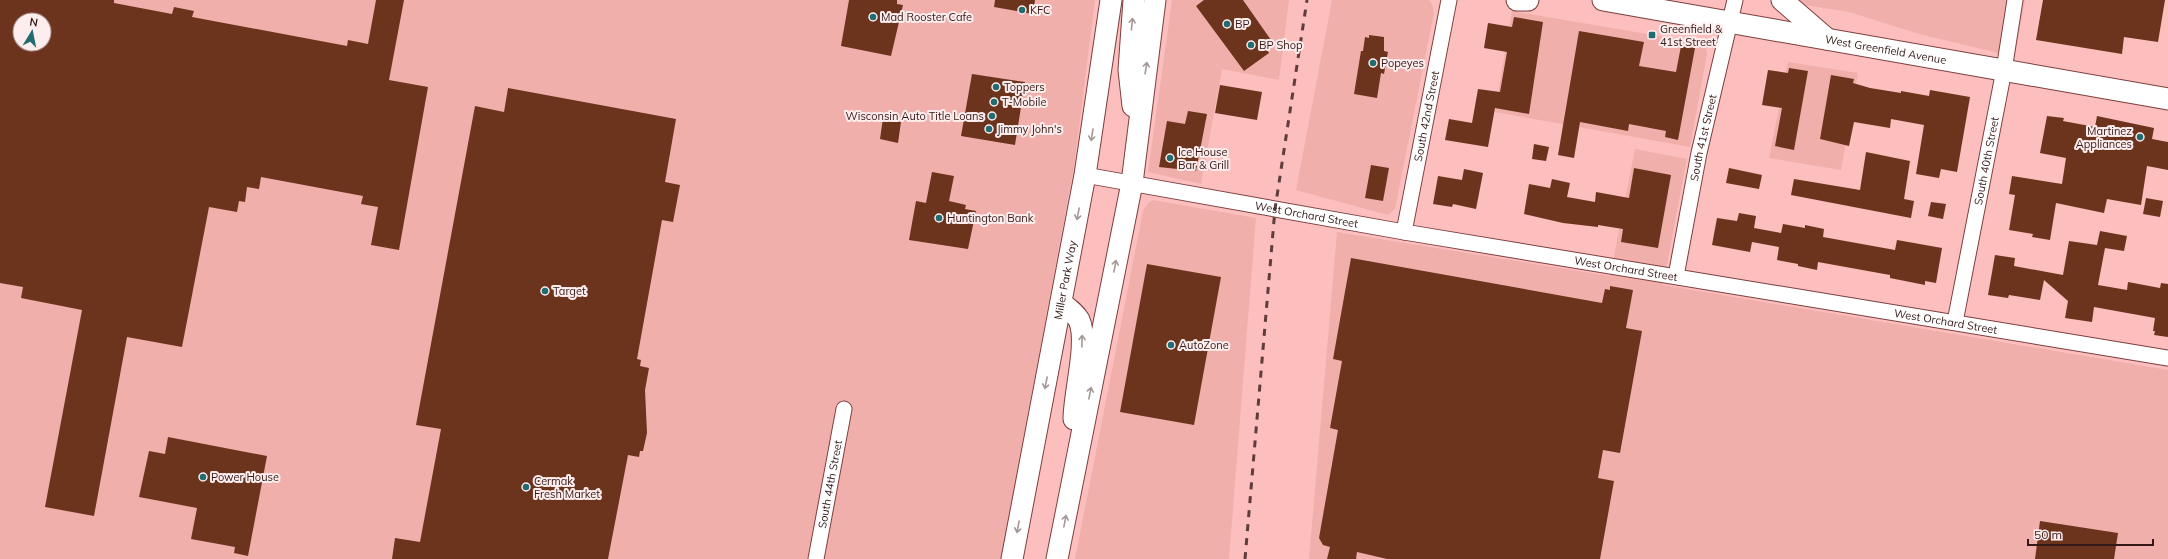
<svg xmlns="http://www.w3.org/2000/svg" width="2168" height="559" font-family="Mulish,sans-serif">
  <rect width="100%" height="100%" fill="#fcbfbd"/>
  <path fill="#f1afac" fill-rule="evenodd" d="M0,0H1095L1074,167L1001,559H0ZM20,20H44V44H20Z
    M1172,0H1289L1279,80L1222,69L1201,184L1148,172Z
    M1332,0H1429L1432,4L1434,13L1395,209L1388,215L1296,190Z
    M1773,0H2025L2015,57L1919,34L1849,12Z
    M1512,11L1700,43L1706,48L1707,54L1690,147L1495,112Z
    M1788,62L1858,73L1841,170L1769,158Z
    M1635,149L1687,159L1663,285L2168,370V559H1309L1337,232L1610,276Z
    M1153,200L1256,218L1229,559H1075L1143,211L1148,203Z"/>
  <path fill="#6c331d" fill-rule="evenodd" d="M0,0H114V3L172,14L174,7L194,11L192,17L347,46L348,40L368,44L376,0H404L389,80L428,87L399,250L371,245L378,207L361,204L363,196L261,177L259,189L247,187L245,202L239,201L237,212L209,207L182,347L127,337L94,516L45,507L82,310L21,298L23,287L0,283ZM20,20H44V44H20Z
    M849,0H897V4L903,5L891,56L841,46Z
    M995,0H1035L1033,14L994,7Z
    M1204,0H1243L1273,43L1266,48L1269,53L1244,71L1196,6Z
    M2043,0H2165L2158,42L2124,37L2122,54L2036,40Z
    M1514,17L1543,22L1529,114L1495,108L1488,147L1445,140L1449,119L1472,123L1478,89L1500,92L1507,52L1484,48L1488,23L1512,27Z
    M1579,31L1644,42L1639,66L1676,72L1681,46L1695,48L1678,140L1665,137L1666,131L1629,124L1628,131L1580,122L1574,158L1558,155Z
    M1369,35L1384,37V51L1388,52L1384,74L1381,73L1377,98L1354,94L1361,51H1363L1365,37L1369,38Z
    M1789,68L1808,71L1794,150L1775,146L1782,108L1762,105L1768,70L1788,73Z
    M972,74L1025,82L1015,145L961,136Z
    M1831,75L1854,79L1853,83L1870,88L1901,93V91L1929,96L1930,90L1970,97L1957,172L1941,169L1939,178L1916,174L1924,125L1891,119L1890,128L1854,122L1849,146L1820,139Z
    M1220,85L1262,92L1257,120L1215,113Z
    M508,88L676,119L665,182L680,185L673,222L662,220L637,359L641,360L640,366L649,368L645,390L647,433L643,451H640L639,457L628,455L608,559H392L395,538L420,542L441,429L416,425L475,106L504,112Z
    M1188,111L1207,114L1196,171L1159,167L1167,121L1185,124Z
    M2047,116L2064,118L2063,121L2095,127L2097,116L2154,128L2152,139L2168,142V170L2147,166L2141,205L2107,199L2104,213L2056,203L2050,240L2032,237L2033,234L2009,230L2015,195L2009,194L2012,176L2062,184L2066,158L2040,153Z
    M883,118L901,122L898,143L880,139Z
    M1534,144L1549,147L1546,161L1532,159Z
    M1866,152L1910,161L1904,199L1914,201L1911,218L1791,195L1794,179L1860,190Z
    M1371,165L1389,168L1383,201L1365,198Z
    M1634,168L1671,175L1658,248L1621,242L1623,229L1598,225V227L1563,223L1524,214L1529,184L1550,188L1552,179L1570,183L1567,197L1595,202L1596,192L1629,198Z
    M1729,168L1762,175L1759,189L1726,183Z
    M1464,169L1483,173L1476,209L1453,204L1452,207L1433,204L1438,176L1462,180Z
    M932,172L954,176L949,201L966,205L965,209L976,211L968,249L909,240L916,201L926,203Z
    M2146,198L2163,201L2160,217L2143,214Z
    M1931,202L1946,204L1943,219L1928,216Z
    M1739,213L1756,216L1754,228L1781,233L1783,224L1805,228V225L1824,229L1823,237L1895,250L1897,240L1942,248L1936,283L1925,281V285L1890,278V275L1818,262L1817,270L1798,266V264L1777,260L1779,247L1752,242L1750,252L1712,245L1717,218L1737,221Z
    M2100,231L2127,236L2124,251L2105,248L2098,285L2127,290L2128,282L2160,288L2161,283L2168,284V337L2154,335L2155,331H2153L2155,318L2094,307L2092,322L2065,318L2068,301L2044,280L2040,300L2009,295L2008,298L1988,295L1995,255L2015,258L2014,266L2063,275L2069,241L2097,245Z
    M1351,258L1602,303L1605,289L1610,290V286L1633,290L1626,328L1642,331L1620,453L1603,450L1598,478L1614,481L1600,559H1387L1357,552L1356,559H1327L1330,547L1323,545L1319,538L1338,430L1330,428L1342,361L1333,359Z
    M1147,264L1221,277L1194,425L1120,412Z
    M168,437L267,456L248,556L234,553L235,547L191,539L197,508L139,497L149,451L165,454Z
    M2040,521L2118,533L2114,559H2035Z"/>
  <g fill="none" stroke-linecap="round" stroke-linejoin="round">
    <defs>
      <g id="street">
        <path id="s1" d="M1085,175L1404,232L2168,358"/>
        <path id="s2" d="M1404,232L1449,0"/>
        <path id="s3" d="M1676,276L1699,153L1735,0"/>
        <path id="s4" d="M1955,322L2004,70L2015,0"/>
        <path id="s5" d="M816,559L844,409"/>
      </g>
      <g id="secondary">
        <path d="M1517,0H1528"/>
        <path id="s6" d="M1603,0L2168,99"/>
        <path d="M1782,0L1827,39"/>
        <path d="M1133,106L1129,70L1134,0"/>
        <path d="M1061,303C1068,308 1075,313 1079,320C1089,341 1074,393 1074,419"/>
        <path id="s7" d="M1012,559L1085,175L1111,0"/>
        <path d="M1057,559L1132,183L1155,0"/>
      </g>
    </defs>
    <use href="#street" stroke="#7d3e3e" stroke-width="17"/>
    <use href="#secondary" stroke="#7d3e3e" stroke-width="23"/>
    <use href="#street" stroke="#fff" stroke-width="15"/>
    <use href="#secondary" stroke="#fff" stroke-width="21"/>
    <path stroke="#5f3d3c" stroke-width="3" stroke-dasharray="7 7" stroke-linecap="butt" d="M1245,559L1275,209L1307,0"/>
  </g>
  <defs><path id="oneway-shaft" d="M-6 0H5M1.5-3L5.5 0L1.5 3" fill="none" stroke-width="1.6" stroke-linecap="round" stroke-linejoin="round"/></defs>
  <g stroke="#a49897">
    <use href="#oneway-shaft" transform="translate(1132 24) rotate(-84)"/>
    <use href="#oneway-shaft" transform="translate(1146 68) rotate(-81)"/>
    <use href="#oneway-shaft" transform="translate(1092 135) rotate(99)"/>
    <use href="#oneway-shaft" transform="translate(1078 214) rotate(101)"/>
    <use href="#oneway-shaft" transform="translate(1115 266) rotate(-79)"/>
    <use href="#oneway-shaft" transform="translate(1082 341) rotate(-89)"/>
    <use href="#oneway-shaft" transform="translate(1046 383) rotate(101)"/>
    <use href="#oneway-shaft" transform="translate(1090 393) rotate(-79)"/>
    <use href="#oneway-shaft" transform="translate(1065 521) rotate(-79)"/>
    <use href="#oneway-shaft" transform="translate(1018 527) rotate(101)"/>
  </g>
  <g fill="#206c71" stroke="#feeded" stroke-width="1.5">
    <circle cx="1022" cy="10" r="4"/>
    <circle cx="873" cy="17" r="4"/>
    <circle cx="1227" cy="24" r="4"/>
    <rect x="1648" y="31" width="8" height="8" rx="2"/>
    <circle cx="1251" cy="45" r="4"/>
    <circle cx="1373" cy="63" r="4"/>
    <circle cx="996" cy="87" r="4"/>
    <circle cx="994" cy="102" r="4"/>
    <circle cx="992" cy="116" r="4"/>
    <circle cx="989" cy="129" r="4"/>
    <circle cx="2140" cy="137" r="4"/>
    <circle cx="1170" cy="158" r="4"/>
    <circle cx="939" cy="218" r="4"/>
    <circle cx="545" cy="291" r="4"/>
    <circle cx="1171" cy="345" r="4"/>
    <circle cx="203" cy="477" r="4"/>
    <circle cx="526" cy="487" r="4"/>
  </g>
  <g text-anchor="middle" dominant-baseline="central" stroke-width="4" stroke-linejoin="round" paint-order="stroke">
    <g font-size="11" fill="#341918" stroke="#feeded" text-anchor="start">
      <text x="1030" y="10">KFC</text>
      <text x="881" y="17">Mad Rooster Cafe</text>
      <text x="1235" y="24">BP</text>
      <text x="1660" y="29">Greenfield &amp;<tspan x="1660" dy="13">41st Street</tspan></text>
      <text x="1259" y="45">BP Shop</text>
      <text x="1381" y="63">Popeyes</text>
      <text x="1004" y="87">Toppers</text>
      <text x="1002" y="102">T-Mobile</text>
      <text x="984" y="116" text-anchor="end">Wisconsin Auto Title Loans</text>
      <text x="997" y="129">Jimmy John's</text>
      <text x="2132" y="131" text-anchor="end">Martinez<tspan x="2132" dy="13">Appliances</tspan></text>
      <text x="1178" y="152">Ice House<tspan x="1178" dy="13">Bar &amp; Grill</tspan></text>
      <text x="947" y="218">Huntington Bank</text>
      <text x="553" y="291">Target</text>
      <text x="1179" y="345">AutoZone</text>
      <text x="211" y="477">Power House</text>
      <text x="534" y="481">Cermak<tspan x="534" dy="13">Fresh Market</tspan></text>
    </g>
    <g font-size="11" fill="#341918" stroke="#feeded">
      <text stroke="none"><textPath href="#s6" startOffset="287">West Greenfield Avenue</textPath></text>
      <text stroke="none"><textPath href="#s2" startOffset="118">South 42nd Street</textPath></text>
      <text stroke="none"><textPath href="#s3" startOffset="141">South 41st Street</textPath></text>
      <text stroke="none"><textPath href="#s4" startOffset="164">South 40th Street</textPath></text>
      <text stroke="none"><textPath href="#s1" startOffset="225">West Orchard Street</textPath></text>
      <text stroke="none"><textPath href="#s1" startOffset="549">West Orchard Street</textPath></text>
      <text stroke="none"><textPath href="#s7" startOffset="284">Miller Park Way</textPath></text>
      <text stroke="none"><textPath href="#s1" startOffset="873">West Orchard Street</textPath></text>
      <text stroke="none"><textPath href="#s5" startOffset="76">South 44th Street</textPath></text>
    </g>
  </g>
  <g transform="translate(32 32) rotate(10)"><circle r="19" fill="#feeded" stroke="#ad9898"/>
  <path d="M0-3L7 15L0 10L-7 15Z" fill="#206c71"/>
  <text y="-6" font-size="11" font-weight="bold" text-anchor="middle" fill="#341918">N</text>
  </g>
  <path d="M2028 539v6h125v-6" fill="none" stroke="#341918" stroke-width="2"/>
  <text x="2034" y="539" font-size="12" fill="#341918" stroke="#feeded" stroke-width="3" paint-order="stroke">50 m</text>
</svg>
